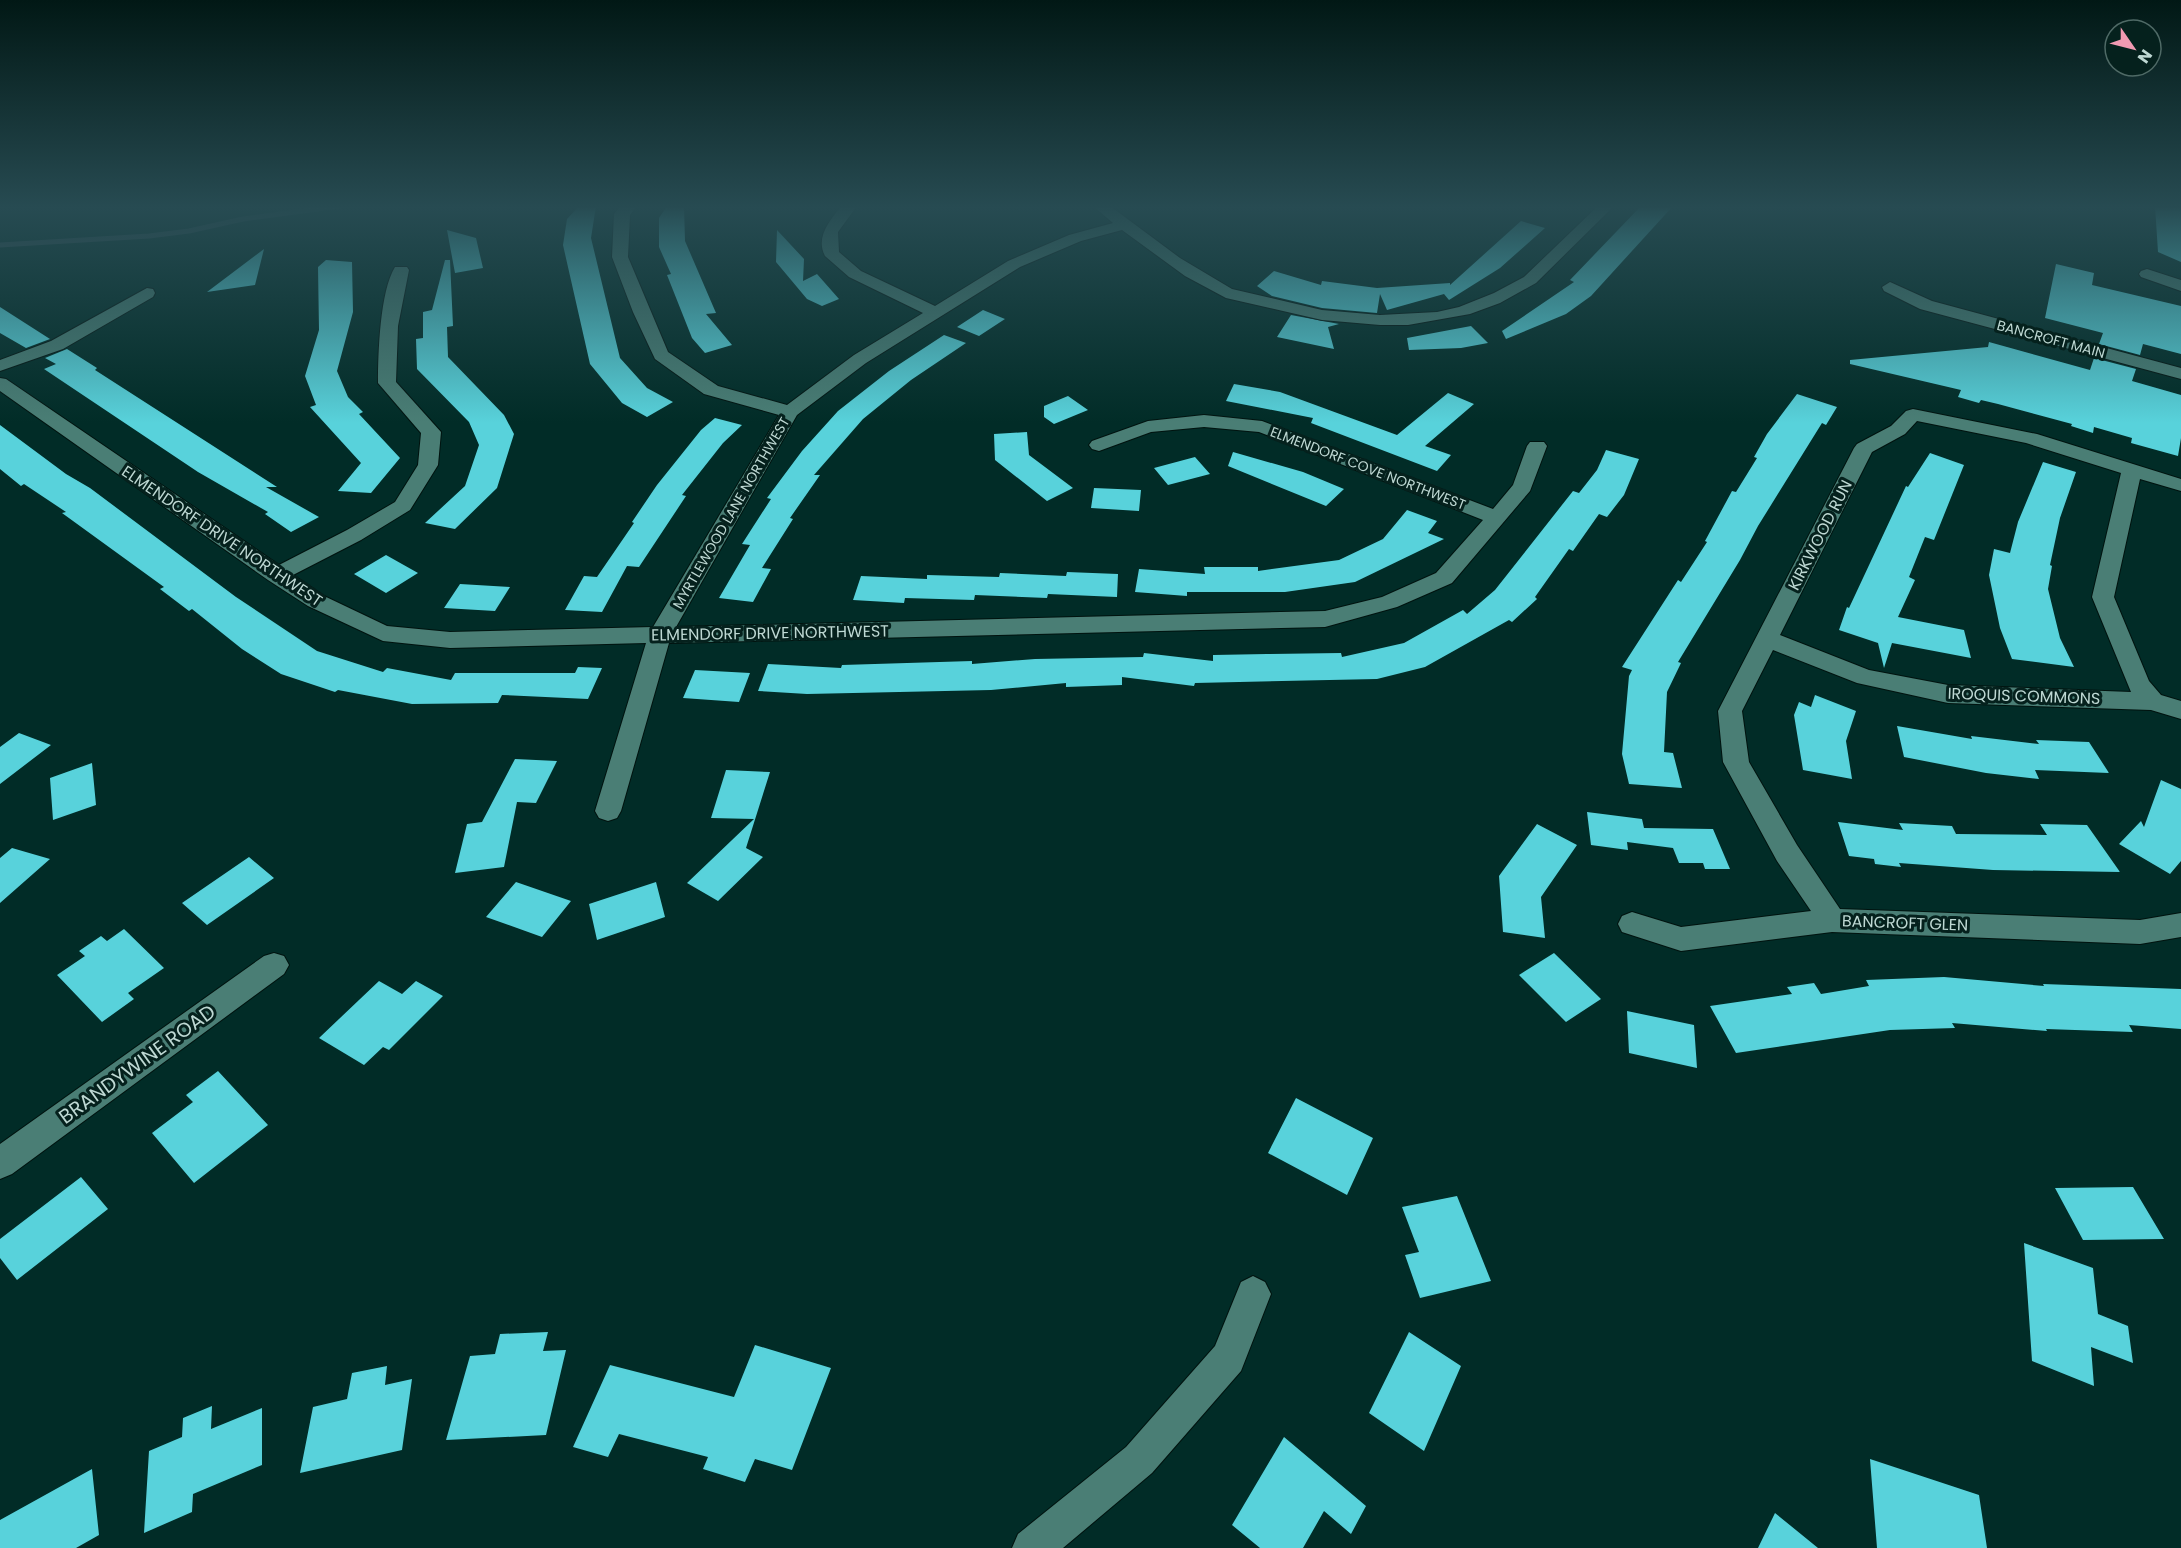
<svg xmlns="http://www.w3.org/2000/svg" width="2181" height="1548" font-family="Poppins,sans-serif">
  <rect width="100%" height="100%" fill="#012c27"/>
  <g fill="none" stroke-linecap="round" stroke-linejoin="round">
    <path stroke="#394e57" stroke-width="5" d="M0,245L149,236L189,231L243,219L340,206"/>
  </g>
  <path fill="#58d2db" d="M579,206H596L591,238L620,358L647,388L673,402L647,417L622,403L590,364L563,245L567,219Z
    M667,206H684L685,241L716,313L706,314L732,345L705,353L692,338L667,275L671,274L659,247V218Z
    M1641,206H1673L1591,296L1566,314L1506,339L1502,331L1574,282L1570,280Z
    M2155,206H2181V262L2158,252Z
    M1521,221L1545,228L1500,268L1449,300L1444,294L1387,310L1380,294L1377,313L1322,308L1272,296L1257,286L1274,271L1321,285L1322,281L1377,288L1450,283V285Z
    M447,230L476,238L483,268L455,273Z
    M777,230L804,259L803,281L817,274L839,299L822,306L807,299L776,262Z
    M264,249L255,285L207,292Z
    M326,260L352,262L353,312L337,371L348,397L363,412L359,414L400,458L371,493L338,491L361,463L310,407L316,405L305,376L319,330L318,267Z
    M445,260H450L453,326L447,327L448,357L504,415L514,434L497,488L455,529L425,523L465,486L479,445L469,422L417,369L416,339L423,338V312L432,310Z
    M2056,264L2094,273L2092,285L2181,306V354L2143,344L2140,355L2099,344L2103,333L2045,318Z
    M0,307L50,339L26,348L0,333Z
    M983,310L1005,319L979,336L957,327Z
    M1291,315L1339,324L1328,327L1334,349L1277,337Z
    M1471,326L1488,343L1461,348L1409,350L1407,338Z
    M944,335L966,343L911,380L863,419L814,475H820L790,518L793,519L762,568L771,569L753,602L719,598L750,545L742,544L771,499L767,498L802,451L838,411L889,371Z
    M1989,342L2090,370L2094,358L2136,369L2132,381L2181,395V438L2178,456L2131,443L2132,438L2094,427L2093,433L2071,426L2072,424L1998,404L1981,400L1979,403L1958,397L1961,390L1850,364V360L1988,347Z
    M67,349L97,368L95,370L277,487H266L319,517L291,532L265,514L268,512L198,472L44,369L56,364L45,358Z
    M1234,384L1280,392L1397,435L1448,393L1474,404L1425,446L1451,455L1437,471L1311,423L1313,418L1226,401Z
    M1797,394L1837,407L1826,425L1822,423L1758,526L1740,560L1678,662L1681,663L1667,692L1664,752L1673,753L1682,788L1629,784L1622,754L1629,676L1632,670L1622,667L1678,580L1681,582L1707,542L1705,541L1732,491L1736,492L1757,458L1754,457L1767,434Z
    M1068,396L1088,410L1054,424L1044,417V406Z
    M715,418L742,425L723,443L682,495L686,496L639,567L627,566L602,612L565,610L584,576L597,577L634,523L632,522L657,485L701,430Z
    M0,425L66,474L90,488L236,597L317,651L383,672L387,668L451,680L455,673H575L578,667L602,668L588,699L502,695L498,703L412,704L338,690L335,692L281,674L242,649L192,609L189,611L160,589L164,587L62,513L66,512L24,484L21,486L0,469Z
    M1027,432L1029,455L1073,488L1047,501L995,460L994,434Z
    M1606,450L1639,459L1624,495L1607,517L1599,514L1573,551L1569,549L1535,597L1537,599L1512,622L1509,620L1425,667L1377,679L1195,683L1194,686L1122,677V685L1066,687V683L991,690L807,694L758,691L768,664L841,668L842,665L972,661V664L1035,659L1143,657L1144,653L1213,661V655L1267,654L1341,653L1342,657L1404,643L1463,610L1467,614L1495,590L1573,491L1579,493L1597,470Z
    M1233,452L1303,472L1344,489L1326,506L1228,466Z
    M1930,453L1964,465L1934,540L1925,537L1909,577L1915,580L1898,617L1964,630L1971,658L1892,643L1884,668L1878,643L1839,630L1847,607L1849,608L1906,486L1908,487Z
    M1195,457L1210,474L1168,485L1154,468Z
    M2043,462L2076,472L2060,518L2050,565L2052,566L2048,589L2060,638L2074,667L2012,659L2000,628L1989,575L1994,549L2010,553L2018,522Z
    M1094,488L1141,490L1139,511L1091,508Z
    M1407,510L1437,521L1428,533L1444,539L1355,582L1285,592H1187V596L1135,592L1139,569L1205,574L1204,567H1258V571L1339,560L1383,539Z
    M386,555L418,573L386,593L354,574Z
    M1067,572L1118,574L1117,597L1048,594L1047,598L975,595L974,600L905,598L904,603L853,600L861,576L927,579V575L999,577L1000,573L1066,576Z
    M460,584L510,587L495,611L444,608Z
    M695,670L750,673L739,702L683,698Z
    M1815,695L1856,711L1846,741L1852,779L1803,770L1794,715L1799,702L1811,707Z
    M1897,726L1972,739L1971,736L2039,744L2036,740L2089,742L2109,773L2035,770L2039,779L1986,773L1904,757Z
    M19,733L51,745L0,784V747Z
    M515,759L557,761L536,803L517,802L504,867L455,873L467,824L482,822Z
    M92,763L96,805L53,820L50,778Z
    M726,770L770,772L746,848L763,857L718,901L687,883L754,819L711,818Z
    M2161,780L2181,789V861L2170,874L2119,844L2141,821L2144,827Z
    M1587,812L1642,819L1644,828L1713,829L1730,869H1705L1703,863H1679L1673,848L1627,842L1628,850L1591,845Z
    M1838,822L1903,830L1899,823L1952,826L1956,834L2047,835L2040,824L2087,825L2120,872L1993,870L1899,863L1901,867L1875,864L1874,859L1849,856Z
    M1537,824L1577,845L1541,897L1545,938L1503,932L1499,876Z
    M12,848L50,859L0,903V858Z
    M249,857L274,878L207,925L182,903Z
    M516,882L571,901L542,937L486,917Z
    M656,882L665,917L597,940L589,904Z
    M124,929L164,968L128,993L134,999L102,1022L57,975L85,956L79,951L101,936L107,941Z
    M1554,953L1601,999L1566,1022L1519,975Z
    M1944,977L2044,986L2043,984L2181,989V1029L2129,1025L2133,1032L2046,1029L2047,1031L1952,1023L1955,1028L1890,1030L1736,1053L1710,1006L1792,994L1787,987L1814,983L1821,994L1869,986L1866,980Z
    M379,981L402,994L416,981L443,996L389,1050L383,1047L364,1065L319,1038Z
    M1627,1011L1694,1025L1697,1068L1629,1053Z
    M218,1071L268,1125L194,1183L152,1133L193,1102L186,1095Z
    M1296,1098L1373,1138L1347,1195L1268,1153Z
    M81,1177L108,1209L17,1280L0,1258V1239Z
    M2133,1187L2164,1239L2083,1240L2055,1188Z
    M1457,1196L1491,1281L1420,1298L1405,1255L1419,1252L1402,1207Z
    M2024,1243L2093,1268L2098,1314L2128,1326L2133,1363L2091,1347L2094,1386L2032,1361Z
    M548,1332L543,1351L566,1350L546,1435L446,1440L470,1356L495,1354L500,1334Z
    M1409,1332L1461,1366L1424,1451L1369,1413Z
    M755,1345L831,1368L792,1470L755,1459L745,1482L703,1469L708,1457L619,1434L608,1457L573,1447L610,1365L734,1397Z
    M387,1366L385,1385L412,1379L402,1450L300,1473L313,1407L347,1399L352,1373Z
    M212,1406L211,1429L262,1408V1465L193,1494L192,1512L144,1533L149,1451L182,1437L183,1418Z
    M1284,1437L1366,1506L1351,1534L1324,1511L1303,1548H1260L1232,1525Z
    M1870,1459L1979,1495L1987,1548H1877Z
    M92,1469L99,1535L76,1548H0V1520Z
    M1775,1513L1818,1548H1758Z"/>
  <g fill="none" stroke-linecap="round" stroke-linejoin="round">
    <defs>
      <path id="minor" d="M621,206H637L630,215L628,257L668,352L718,386L787,405L854,355L923,313L849,277L825,256C815,237 830,221 841,206H857L838,232L839,252L861,271L935,306L1008,261L1069,235L1113,223L1093,206H1110L1180,258L1232,289L1322,310L1380,315L1437,312L1459,307L1494,293L1524,277L1598,206H1614L1536,283L1500,303L1470,314L1408,325H1380L1322,320L1226,298L1185,276L1122,230L1081,241L1020,267L866,363L797,415L676,627L1325,611L1382,597L1436,573L1483,520L1259,432L1204,427L1151,432L1099,451L1092,449L1089,445L1092,441L1148,421L1204,415L1262,421L1493,509L1513,485L1527,446L1530,442H1544L1547,446L1530,491L1452,583L1397,607L1325,627L669,643L621,811L617,818L608,821L599,818L595,811L646,643L450,648L383,641L308,606L268,580L0,391V378L6,379L279,565L347,530L395,502L418,465L421,433L378,383C378,353 380,291 395,267H407L409,270L398,326L396,382L441,432L438,465L410,510L361,540L293,575L324,596L387,626L450,632L653,627L779,415L704,394L655,359L633,312L612,257L614,214Z
        M2147,269L2181,280V291L2141,277L2139,274L2141,271Z
        M1890,282L1932,301L2181,368V379L1920,309L1884,291L1882,287Z
        M147,288L153,289L155,293L153,297L63,349L0,371V360L51,341Z
        M1913,409L2037,434L2181,479V491L2140,479L2114,597L2149,681L2161,695L2181,701V719L2151,710L1948,703L1857,683L1773,650L1742,711L1749,762L1797,845L1840,909L2140,920L2181,913V937L2140,944L1832,932L1681,951L1622,932L1618,924L1622,916L1632,912L1681,927L1811,911L1777,861L1723,762L1718,711L1854,448L1857,444L1891,426L1906,411ZM1917,421L2026,443L2121,473L2092,597L2131,692L1948,685L1869,670L1780,635L1872,452L1905,434Z
        M274,953L284,956L289,965L284,974L12,1174L0,1179V1144L264,956Z
        M1253,1276L1265,1282L1271,1294L1241,1371L1152,1473L1063,1548H1012L1018,1534L1126,1447L1215,1346L1241,1282Z"/>
    </defs>
    <use href="#minor" stroke="#00130f" stroke-width="2"/>
    <use href="#minor" fill="#4a7e75" fill-rule="evenodd"/>
  </g>
  <linearGradient id="sky" x2="0" y2="1"><stop stop-color="#011815"/><stop offset="0.49" stop-color="#274b52"/><stop offset="1" stop-color="#274b52" stop-opacity="0"/></linearGradient>
  <rect width="2181" height="423" fill="url(#sky)"/>
  <g text-anchor="middle" dominant-baseline="central" stroke-width="6" stroke-linejoin="round" paint-order="stroke">
    <g font-size="14" fill="#bed8d3" stroke="#05211d">
      <text transform="translate(2051 339) rotate(15)">BANCROFT MAIN</text>
      <text transform="translate(1368 468) rotate(21)">ELMENDORF COVE NORTHWEST</text>
      <text transform="translate(731 513) rotate(-60)">MYRTLEWOOD LANE NORTHWEST</text>
    </g>
    <g font-size="16" fill="#bed8d3" stroke="#05211d">
      <text transform="translate(1820 535) rotate(-63)">KIRKWOOD RUN</text>
      <text transform="translate(222 536) rotate(34)">ELMENDORF DRIVE NORTHWEST</text>
      <text transform="translate(770 633) rotate(-1)">ELMENDORF DRIVE NORTHWEST</text>
      <text transform="translate(2024 696) rotate(2)">IROQUIS COMMONS</text>
      <text transform="translate(1905 923) rotate(2)">BANCROFT GLEN</text>
    </g>
    <g font-size="20" fill="#bed8d3" stroke="#05211d">
      <text transform="translate(137 1064) rotate(-36)">BRANDYWINE ROAD</text>
    </g>
  </g>
  <g transform="translate(2133 48) rotate(125)"><circle r="28" fill="#05211d" stroke="#4f6a66" stroke-width="1.5"/>
  <path d="M0-4.5L10 22L0 15L-10 22Z" fill="#f19ab2"/>
  <text y="-9" font-size="16" font-weight="bold" text-anchor="middle" fill="#bed8d3">N</text>
  </g>
</svg>
